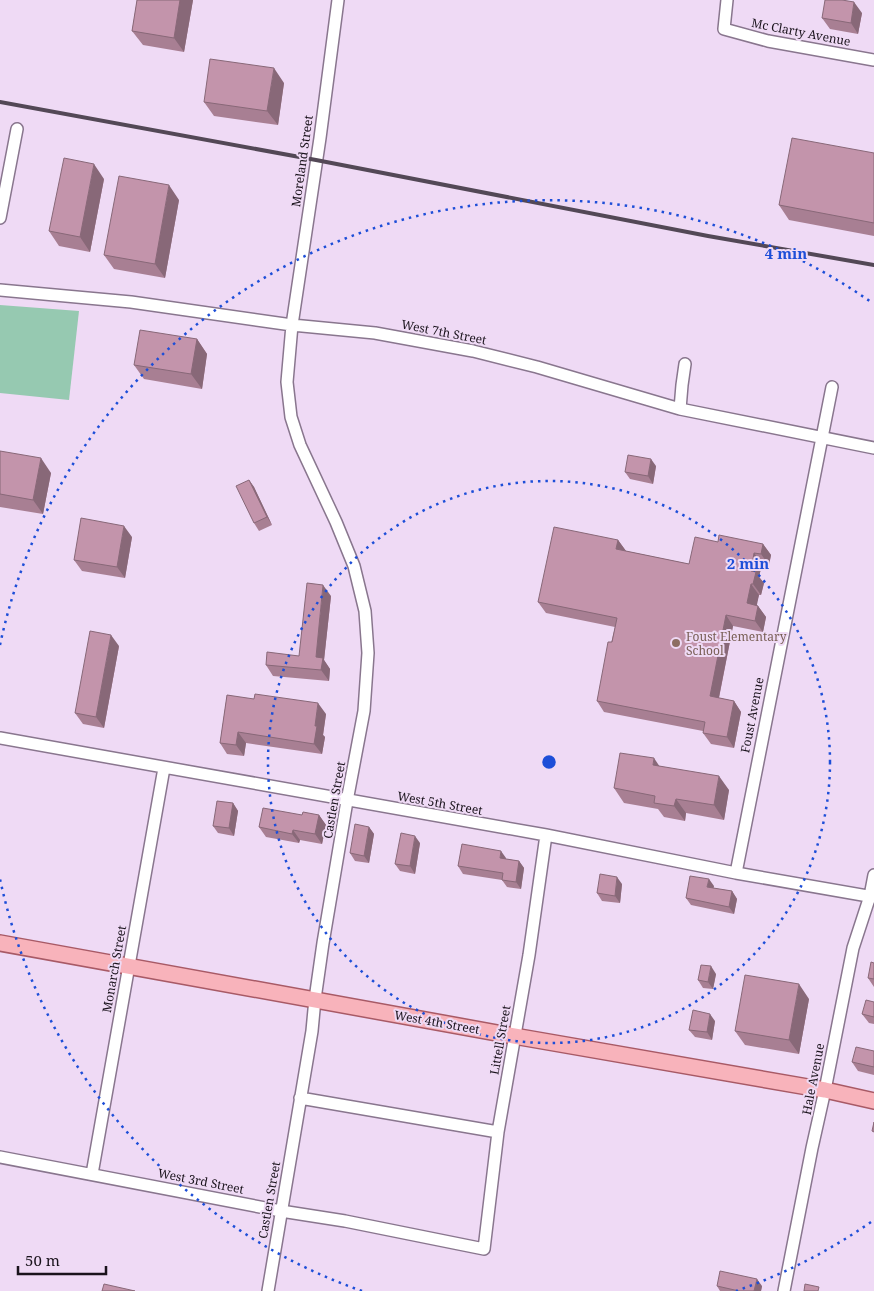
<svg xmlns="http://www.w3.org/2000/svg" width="874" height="1291" font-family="'Noto Serif',serif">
  <rect width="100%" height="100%" fill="#efdaf5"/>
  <path fill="#96c9b1" d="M0,305L79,311L69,400L0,393Z"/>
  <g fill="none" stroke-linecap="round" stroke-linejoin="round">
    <defs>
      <path id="minor" d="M727,0L724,29L768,41L874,60
        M0,218L17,129
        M0,290L131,302L292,325L375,333L473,351L537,367L680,409L874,448
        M680,409L682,385L685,364
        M0,738L546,835L736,873L874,897
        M736,873L832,387
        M300,1098L498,1132
        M0,1157L281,1211L345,1221L484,1249L498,1132L529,955L546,835
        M92,1174L164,768
        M268,1291L312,1031L315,999L323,943L347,801L364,711L368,653L365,611L354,566L336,522L300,445L291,417L287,382L292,325L320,138L338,0
        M784,1291L812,1148L825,1090L853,948L870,896L874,875"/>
      <path id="major" d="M0,943L514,1036L825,1090L874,1101"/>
    </defs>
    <use href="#minor" stroke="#89768e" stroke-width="14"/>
    <use href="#major" stroke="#a85a66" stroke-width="18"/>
    <use href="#minor" stroke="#fff" stroke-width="11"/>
    <use href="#major" stroke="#f8b3bb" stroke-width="15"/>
    <path stroke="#534856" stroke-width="4" d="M0,102L316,160L708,236L874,265"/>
  </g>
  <path fill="#a87f93" d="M137,0H193L184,52L143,45L132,31Z
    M862,13L858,34L830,29L822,18Z
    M284,83L278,125L214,116L204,102Z
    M874,153V236L789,220L779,205Z
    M104,179L90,252L59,246L49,231Z
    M179,200L165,278L114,269L104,255Z
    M197,339L207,354L202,389L144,379L134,365Z
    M0,451L51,473L43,514L0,507Z
    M656,466L653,484L630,479L625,472Z
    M249,480L254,487L272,525L259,531L254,523Z
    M132,537L125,578L82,571L74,560Z
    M618,540L626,551L689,564L718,542L763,544L771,555L769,565L762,564L759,577L764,583L761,595H759L756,605L758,606L766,617L763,632L733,626L719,698L734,701L741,712L734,748L711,744L703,733V731L604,712L597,701L615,627L546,613L538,602Z
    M331,596L324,660L330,669L329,681L273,676L266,665L299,656Z
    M119,646L104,728L83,724L75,713Z
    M227,695L326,714L323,735L325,737L322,754L246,743L244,756L227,754L220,743Z
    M659,766L729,790L724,820L686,813L685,821L664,817L658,809L624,803L614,788Z
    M233,803L238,811L234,836L218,833L213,826Z
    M302,815H319L326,825L322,844L300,840L299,843L266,837L259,827Z
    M369,827L374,834L369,863L355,861L350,853Z
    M420,843L415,874L400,871L395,864Z
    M506,858V859L519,861L524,868L521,889L507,887L502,880L463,874L458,866Z
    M622,884L620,903L602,901L597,893Z
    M714,886L713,888L732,891L737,899L734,914L691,905L686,898Z
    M874,963V987L868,978Z
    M716,974L713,989L703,988L698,980Z
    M809,999L799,1054L745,1045L735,1031Z
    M874,1002V1024L869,1023L862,1014Z
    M715,1021L712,1040L695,1037L689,1030Z
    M874,1051V1075L858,1071L852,1062Z
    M717,1286H762L761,1291H720Z"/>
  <path fill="#886878" d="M180,0H193L184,52L174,38Z
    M854,2L862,13L858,34L851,23Z
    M274,68L284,83L278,125L267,111Z
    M94,164L104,179L90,252L80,237Z
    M169,185L179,200L165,278L155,264Z
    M197,339L207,354L202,389L191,374Z
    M41,458L51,473L43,514L33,500Z
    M651,459L656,466L653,484L648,476Z
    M249,480L254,487L272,525L267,517Z
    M124,526L132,537L125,578L117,567Z
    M618,540L626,551L616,549Z
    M763,544L771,555L769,565L761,554Z
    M754,553L762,564L759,577L764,583L761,595L753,584L751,571Z
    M751,584L759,595L755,614L747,603Z
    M323,585L331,596L324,660L330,669L329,681L321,670L316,657Z
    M758,606L766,617L763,632L755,621Z
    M726,615L733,626L717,707L710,696Z
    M111,635L119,646L104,728L96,717Z
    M734,701L741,712L734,748L727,737Z
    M318,703L326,714L323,735L325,737L322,754L314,744L315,726Z
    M238,732L246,743L244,756L236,745Z
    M654,758L664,773L653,765Z
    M719,776L729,790L724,820L714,805Z
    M676,799L686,813L685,821L674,806Z
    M233,803L238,811L234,836L229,828Z
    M319,815L326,825L322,844L315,834Z
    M369,827L374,834L369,863L364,856Z
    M293,830L300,840L299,843L292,834Z
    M415,836L420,843L415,874L410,866Z
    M501,851L506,858L505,865L500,858Z
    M519,861L524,868L521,889L516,882Z
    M617,877L622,884L620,903L615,896Z
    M709,879L714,886L712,894L707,887Z
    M732,891L737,899L734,914L729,907Z
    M711,966L716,974L713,989L708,982Z
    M799,984L809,999L799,1054L789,1040Z
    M710,1014L715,1021L712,1040L707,1032Z
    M757,1279L762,1286L761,1291H754Z"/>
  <path fill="#c394ab" stroke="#886878" d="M137,0H180L174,38L132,31Z
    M825,0H842L854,2L851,23L822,18Z
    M210,59L274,68L267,111L204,102Z
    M792,138L874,153V223L779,205Z
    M64,158L94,164L80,237L49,231Z
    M119,176L169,185L155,264L104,255Z
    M140,330L197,339L191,374L134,365Z
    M0,451L41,458L33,500L0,494Z
    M628,455L651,459L648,476L625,472Z
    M249,480L267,517L254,523L236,486Z
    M81,518L124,526L117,567L74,560Z
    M554,527L618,540L616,549L689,564L695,537L718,542L719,535L763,544L761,554L754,553L751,571L756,572L753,584H751L747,603L758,606L755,621L726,615L710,696L734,701L727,737L703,733L705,722L597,701L608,642H612L617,618L538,602Z
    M307,583L323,585L316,657L323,658L321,670L266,665L267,652L299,656Z
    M90,631L111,635L96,717L75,713Z
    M255,694L318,703L315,726H317L314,744L238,732L236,745L220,743L227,695L254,699Z
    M620,753L654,758L653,765L719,776L714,805L676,799L674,806L654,803L655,796L614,788Z
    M217,801L233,803L229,828L213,826Z
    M263,808L302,815L303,812L319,815L315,834L293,830L292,834L259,827Z
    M355,824L369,827L364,856L350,853Z
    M401,833L415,836L410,866L395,864Z
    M462,844L501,851L500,858L519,861L516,882L502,880L503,873L458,866Z
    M600,874L617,877L615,896L597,893Z
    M690,876L709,879L707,887L732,891L729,907L686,898Z
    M871,962L874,963V979L868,978Z
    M701,965L711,966L708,982L698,980Z
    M745,975L799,984L789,1040L735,1031Z
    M866,1000L874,1002V1017L862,1014Z
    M693,1010L710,1014L707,1032L689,1030Z
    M856,1047L874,1051V1067L852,1062Z
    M874,1122V1132L872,1131Z
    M720,1271L757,1279L754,1291H739L717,1286Z
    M104,1284L135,1291H102Z
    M805,1284L819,1287L818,1291H804Z"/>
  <g fill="none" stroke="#1d4ed8" stroke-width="2.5" stroke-dasharray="2.5 5">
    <circle cx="549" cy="762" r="281"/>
    <path d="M871 1222A561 561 0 0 1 736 1291M362 1291A561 561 0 0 1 0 879M0 645A561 561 0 0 1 871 302"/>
  </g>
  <circle fill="#8d6e63" stroke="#efdaf5" stroke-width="2" cx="676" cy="643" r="5"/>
  <g text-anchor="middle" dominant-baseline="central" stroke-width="4" stroke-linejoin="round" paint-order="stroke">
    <g font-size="12" fill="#1a131c" stroke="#efdaf5">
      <text transform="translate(801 32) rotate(11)">Mc Clarty Avenue</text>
      <text transform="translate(302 161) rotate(-82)">Moreland Street</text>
      <text transform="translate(444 332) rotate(11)">West 7th Street</text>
      <text transform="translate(752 715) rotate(-79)">Foust Avenue</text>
      <text transform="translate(334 800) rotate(-80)">Castlen Street</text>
      <text transform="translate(440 803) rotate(10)">West 5th Street</text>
      <text transform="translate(114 969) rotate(-80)">Monarch Street</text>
      <text transform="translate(437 1022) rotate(10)">West 4th Street</text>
      <text transform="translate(500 1040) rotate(-80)">Littell Street</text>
      <text transform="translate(813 1079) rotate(-79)">Hale Avenue</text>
      <text transform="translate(201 1181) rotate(11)">West 3rd Street</text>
      <text transform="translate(269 1200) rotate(-80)">Castlen Street</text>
    </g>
    <g font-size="12" fill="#785e54" stroke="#efdaf5" text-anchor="start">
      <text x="686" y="636">Foust Elementary<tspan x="686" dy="14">School</tspan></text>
    </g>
  </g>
  <circle cx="549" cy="762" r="8" fill="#1d4ed8" stroke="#efdaf5" stroke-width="2.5"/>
  <g font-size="15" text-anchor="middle" font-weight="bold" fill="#1d4ed8" stroke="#efdaf5" stroke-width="4" stroke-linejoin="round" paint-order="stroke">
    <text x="786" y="259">4 min</text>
    <text x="748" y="569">2 min</text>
  </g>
  <path d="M18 1266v8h88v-8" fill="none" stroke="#1a131c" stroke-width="2.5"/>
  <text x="25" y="1266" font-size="15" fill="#1a131c" stroke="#efdaf5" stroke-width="4" paint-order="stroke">50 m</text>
</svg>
